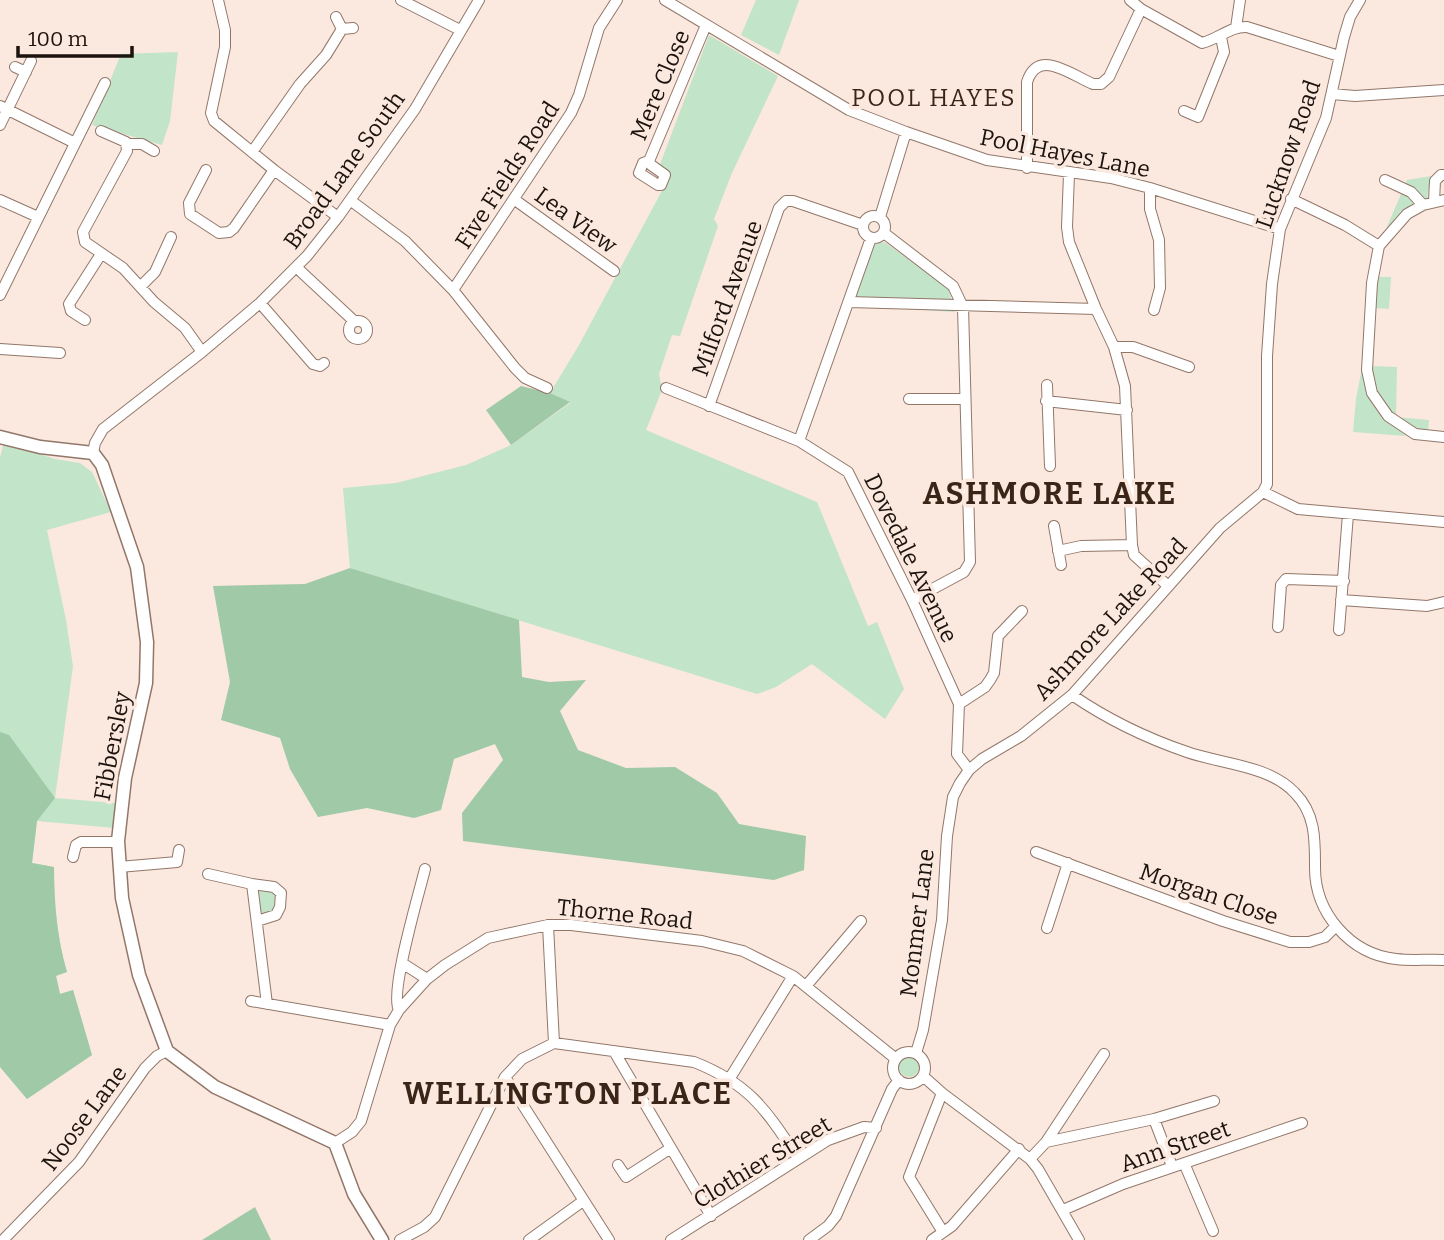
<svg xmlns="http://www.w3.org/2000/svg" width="1444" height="1240" font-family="Bitter,serif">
  <rect width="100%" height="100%" fill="#fbe9df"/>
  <path fill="#c2e4c8" d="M756,0H799L779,55L741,35Z
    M709,35L778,76L732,173L714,219L718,226L680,336L672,335L659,374L662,390L646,430L817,502L868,626L877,622L904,689L885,719L812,664L776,687L757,694L350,568L343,488L396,483L466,465L511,445L570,403L550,393L579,345L671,174L659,167Z
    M178,52L170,121L162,145L92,125L121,54Z
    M1431,176L1427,198L1402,210L1386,229L1407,180Z
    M881,242L886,243L948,288L955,312L852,306L874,245Z
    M1377,277H1391L1389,309L1374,308Z
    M1371,366L1397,367L1396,417L1429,420L1428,432L1409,429L1381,401L1372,384Z
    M1362,368C1369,402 1379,415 1406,436L1353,432L1356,399Z
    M4,443L55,459L80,463L92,472L111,512L47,530L66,620L73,666L55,798L115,803L114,828L37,821L32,863L54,867C54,902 57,938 67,972L56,975L60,994L73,990L92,1055L27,1099L0,1067V457Z
    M263,889L275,892V911L268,915L261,914L258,907V892Z
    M899 1067a10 10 0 1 1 20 0a10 10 0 1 1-20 0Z"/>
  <path fill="#9fc9a7" d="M521,386L550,393L570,402L511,445L486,410Z
    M350,568L519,620L522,677L549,682L586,680L560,711L578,750L626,768L675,767L717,793L739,824L806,836L804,870L774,880L463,841L462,813L503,760L495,744L454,759L441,810L414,818L367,808L318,817L290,769L280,738L221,720L230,682L213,586L305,584Z
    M0,732L9,735L55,798L37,821L32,863L54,867C54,902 57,938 67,972L56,976L60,994L73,990L92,1055L27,1099L0,1067Z
    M255,1207L271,1240H202Z"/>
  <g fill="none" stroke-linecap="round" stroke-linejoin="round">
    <defs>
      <path id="minor" d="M218,0L225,30V47L211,113L214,121L274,170L338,217
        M401,0L460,30
        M665,0L849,110L906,132L987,160L1111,178L1150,188L1280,229
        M1130,0L1141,9L1202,43C1218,39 1231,26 1247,27L1339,56
        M336,17L342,29L353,28
        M1236,28L1240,0
        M15,67L26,72
        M1332,94L1355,96L1444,90
        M0,106L75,143
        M1184,111L1198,117L1224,52L1221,37
        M0,125L31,61
        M101,131L126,142L127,151L83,232L85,242L123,268L154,302L185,328L202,352
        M127,144H142L154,151
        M252,152L300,84L326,55L342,29
        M649,161L651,165L665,175L661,185H658L639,173L643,163L649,161L706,25
        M1027,168V82C1038,48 1070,74 1093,84H1101L1109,77L1141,9
        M206,170L189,203L190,214L219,233L229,232L234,228L274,170
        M1069,174L1067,227L1069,242L1096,309L1114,347L1125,386L1132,545L1134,555L1167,585
        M1385,180L1411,192L1423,205
        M1150,188V209L1159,240L1160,288L1154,310
        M1291,199L1345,225L1379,246
        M0,200L38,217
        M350,200L405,241L453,290L515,368L525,378L547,388
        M515,200L614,271
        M1444,200L1423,205L1407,214L1379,246L1372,283L1367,370L1372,393L1388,416L1415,434L1444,437
        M1434,201L1435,181L1441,175H1444
        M863 227a11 11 0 1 1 22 0a11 11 0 1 1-22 0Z
        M880,217L906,132
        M884,233L953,286L963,307L970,562L964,572L912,600
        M296,267L354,321
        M141,286L155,272L171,237
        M453,290L571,113L579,95L599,28L617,0
        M0,295L105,83
        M849,302L1096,309
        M260,303L313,364L320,366L324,363
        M85,320L71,311L69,304L101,254
        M349 330a9 9 0 1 1 18 0a9 9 0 1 1-18 0Z
        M1114,347H1133L1189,367
        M0,349L60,353
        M1047,385L1050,466
        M666,388L799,441L848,472L912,600L959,704L957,754L969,770
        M909,399H965
        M1046,401L1127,410
        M709,406L779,208L786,201H793L863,225
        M799,441L871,238
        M93,453L95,443L103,429L202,352L260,303L307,256L338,217L415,109L479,0
        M1263,492L1298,509L1444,522
        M1054,526L1061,565
        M1058,551L1081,546L1132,545
        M1341,600L1427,606L1444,602
        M1278,627L1281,585L1286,579L1344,581
        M1339,630L1348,514
        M1072,695C1107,719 1146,738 1187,752C1221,764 1269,765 1295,793C1316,814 1315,841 1315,868C1315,913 1350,954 1396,959C1412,961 1428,959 1444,960
        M959,704L985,687L990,680L994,673L998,636L1022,611
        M1036,852L1223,921L1290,942H1309L1325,937L1335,927
        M73,857L76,845L81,842H118
        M119,867L177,862L179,850
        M208,874L252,884L267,1004
        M252,884L274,887L281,893L280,907L276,915L257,921
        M548,925L554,1043
        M1047,928L1068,863
        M402,963L427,979
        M806,986L861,921
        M251,1001L390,1025
        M399,1010C389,993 419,894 425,869
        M893 1068a16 16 0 1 1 32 0a16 16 0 1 1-32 0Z
        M615,1053L711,1216
        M916,1053L923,1030L942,920L947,836L953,797L960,783L969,770L982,759L1021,736L1072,695L1220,528L1263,492L1267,484V356L1272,284L1280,229L1326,118L1344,37L1350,17L1360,0
        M923,1076L942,1093L1030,1159L1038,1169L1079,1240
        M505,1077L609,1240
        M730,1078L793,976
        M942,1093L909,1177L943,1232
        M1154,1119L1172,1166
        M1046,1142L1154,1119L1214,1101
        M335,1143L352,1132L361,1121L390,1025L399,1010L427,979L445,965L488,938L548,925H571L702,941L743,951L793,976L896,1059
        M1030,1159L1046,1142L1104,1054
        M1184,1163L1213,1231
        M618,1165L626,1177L671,1148
        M1063,1210L1123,1184L1302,1123
        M3,1240L79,1162L145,1068L157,1056L167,1051
        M400,1240L424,1227L435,1217L505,1077L522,1059L554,1043L694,1062C750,1084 766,1110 798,1158
        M529,1240L583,1201
        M671,1240L828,1140L864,1127L876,1128
        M809,1240L828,1226L836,1216L892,1089L899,1080
        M932,1240L952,1226L1019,1149"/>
      <path id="major" d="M0,437L40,447L93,453L102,465L137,567L147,642L146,683L125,778L118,841L122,898L139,975L167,1051L215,1087L335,1143L354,1194L382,1240"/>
    </defs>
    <use href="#minor" stroke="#927769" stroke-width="12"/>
    <use href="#major" stroke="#927769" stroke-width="15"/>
    <use href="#minor" stroke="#fff" stroke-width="10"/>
    <use href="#major" stroke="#fff" stroke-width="12"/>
  </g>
  <g text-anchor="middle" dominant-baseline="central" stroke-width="7" stroke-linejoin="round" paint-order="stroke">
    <g font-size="23" fill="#1d130e" stroke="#fbe9df">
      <text transform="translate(660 85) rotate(-67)">Mere Close</text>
      <text transform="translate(1065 153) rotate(11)">Pool Hayes Lane</text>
      <text transform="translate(1288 154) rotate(-71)">Lucknow Road</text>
      <text transform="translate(344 170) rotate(-54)">Broad Lane South</text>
      <text transform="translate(507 175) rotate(-57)">Five Fields Road</text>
      <text transform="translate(576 220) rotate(36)">Lea View</text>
      <text transform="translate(727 298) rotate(-70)">Milford Avenue</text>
      <text transform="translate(911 558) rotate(64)">Dovedale Avenue</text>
      <text transform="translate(1110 619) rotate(-47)">Ashmore Lake Road</text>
      <text transform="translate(112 746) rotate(-79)">Fibbersley</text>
      <text transform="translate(1209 894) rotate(19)">Morgan Close</text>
      <text transform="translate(625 914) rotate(6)">Thorne Road</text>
      <text transform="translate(917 923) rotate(-83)">Monmer Lane</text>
      <text transform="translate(84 1118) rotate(-53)">Noose Lane</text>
      <text transform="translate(1175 1146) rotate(-19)">Ann Street</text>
      <text transform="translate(762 1162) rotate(-31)">Clothier Street</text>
    </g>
    <g font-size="24" letter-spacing="2" fill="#3b2518" stroke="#fbe9df">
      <text x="934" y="98">POOL HAYES</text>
    </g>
    <g font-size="30" font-weight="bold" letter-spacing="2" fill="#3b2518" stroke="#fbe9df">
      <text x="1050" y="494">ASHMORE LAKE</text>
      <text x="568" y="1094">WELLINGTON PLACE</text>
    </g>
  </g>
  <path d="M18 46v10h114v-10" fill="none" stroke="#1d130e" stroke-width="3.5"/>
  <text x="28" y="46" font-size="21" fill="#1d130e" stroke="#fbe9df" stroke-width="5" paint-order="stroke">100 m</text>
</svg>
